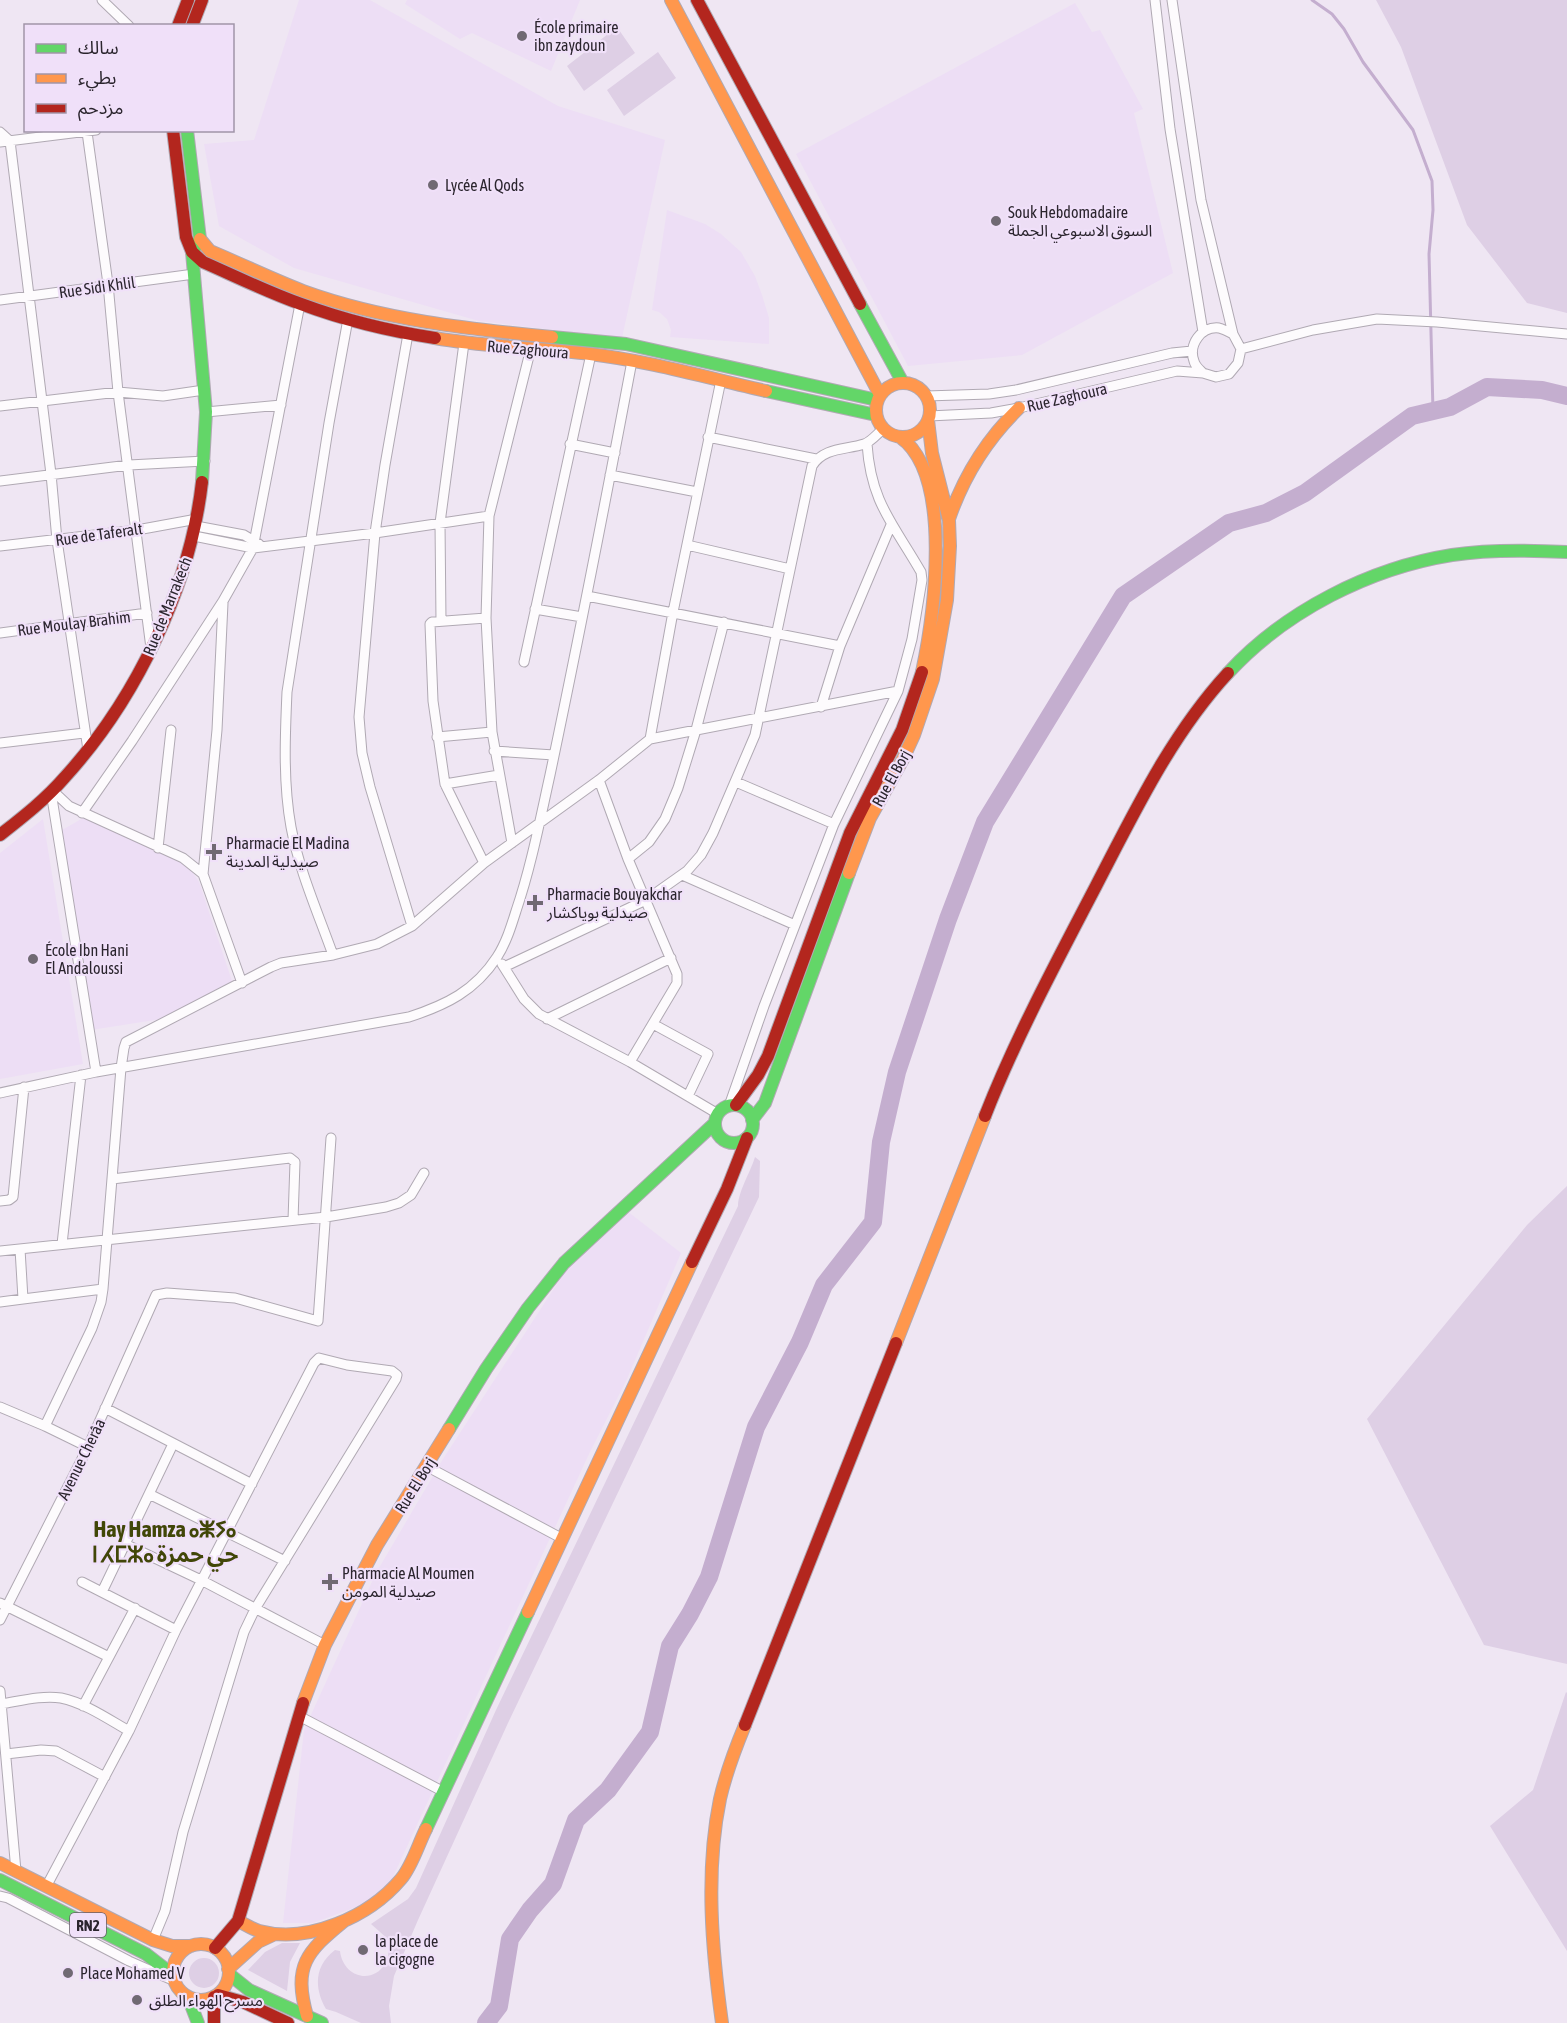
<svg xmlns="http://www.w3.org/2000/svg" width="1567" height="2023" font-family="'Asap Condensed','Noto Sans Arabic','Noto Sans Tifinagh',sans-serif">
  <rect width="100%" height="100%" fill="#efe6f3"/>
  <path fill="#eddef5" d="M299,0H370L558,106L665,140L622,338L479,321L294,268L219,226L204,144L254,140Z
    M407,0H580L551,71L472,33L460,39L405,4Z
    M1075,3L1092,32L1100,30L1143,109L1134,113L1173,273L1022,355L908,366L796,154Z
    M667,210L705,224L721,234L741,252L755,276L762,295L769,318V344L670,337L671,330L667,319L659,312L652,310Z
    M83,818L187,865L199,882L234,987L174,1017L91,1030L57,833Z
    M43,819L83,1064L0,1079V853Z
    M627,1211L681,1253L627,1379L589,1454L391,1881L383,1891L359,1906L313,1923H283L304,1730L376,1573L443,1459L568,1267Z"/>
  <path fill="#decfe5" d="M1376,0H1567V313L1527,303L1467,225L1401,47Z
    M617,27L635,53L584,91L567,66Z
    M658,52L676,78L624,116L607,90Z
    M755,1157L760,1161L759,1197L508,1723L418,1920L394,1976L389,2006L391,2023H361L336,2012L326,2009C314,1988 314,1966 335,1950L340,1951C343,1977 372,1985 385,1964C389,1957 389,1948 389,1940L371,1924L408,1899L416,1888L496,1710L738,1206C738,1192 750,1173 755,1157Z
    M1567,1186V1664L1484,1645L1367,1419L1527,1225Z
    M1566,1692L1567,1693V1951L1490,1826L1533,1790Z
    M282,1943H300L290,1962L287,1991L248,1970L265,1952Z
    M189 1973a15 15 0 1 1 30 0a15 15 0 1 1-30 0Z"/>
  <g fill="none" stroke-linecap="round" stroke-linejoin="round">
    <path stroke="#c4aecf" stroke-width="3" d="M1312,0L1332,14L1344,29L1363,62L1413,130L1432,181L1433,210L1429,254L1433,411"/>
    <path stroke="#c4aecf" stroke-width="18" d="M486,2023L499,2006L510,1939L530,1910L553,1884L576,1820L608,1790L650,1732L670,1646L690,1614L709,1577L756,1427L800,1342L824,1285L873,1222L881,1142L897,1072L948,919L985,822L1123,596L1229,523L1266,513L1305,493L1412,416L1450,407L1487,387L1542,390L1567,396"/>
    <defs>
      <path id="street" d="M102,0L129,26
        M1155,0L1170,129L1203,332
        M1172,0L1201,200L1233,334
        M0,132L10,141L51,474L57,540L88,750
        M87,132L108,284L118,392L151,648
        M0,142L96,130
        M0,300L194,274
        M408,334L385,465L375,533L359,717L362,753L370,787L412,926
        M1241,349L1313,330L1377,319L1437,322L1567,334
        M926,396L989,394L1016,390L1172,353L1192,351
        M0,406L118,392L163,396L204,390
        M206,412L281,405
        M929,416L991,413L1019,408L1177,371L1203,373L1216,377L1229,374L1238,363L1241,349L1233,334C1229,332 1223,329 1219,328C1201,326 1188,345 1194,361C1195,366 1199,369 1203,373
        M708,437L816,459
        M570,444L615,453
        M610,475L697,492
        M0,481L129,465L205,461
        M196,526L244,535L259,544
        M194,536L253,548L375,533L489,516
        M687,545L790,569
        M0,546L137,530L197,519
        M587,596L840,646
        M223,603L217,730L203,874L242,983
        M535,609L582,617
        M441,621L440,523L464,343
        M0,633L147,613
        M524,662L591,354
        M821,707L840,646L891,525
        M437,737L492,732
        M650,739L673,612L721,380
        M0,743L84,733
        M494,751L554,755
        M599,780L628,859L677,974V983L630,1062
        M736,782L834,824
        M445,784L499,775
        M53,791L69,806L183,858L203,874
        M51,792L96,1072
        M82,813L132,741L223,601L253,548L300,304
        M512,843L492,732L486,618L489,516L531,348
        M158,848L171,730
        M628,859L649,842L665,819L678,788L696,730L724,622
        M484,863L445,784L433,701L430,624L432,622L486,618
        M682,875L795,925
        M333,955C318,913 299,870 291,827C283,783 285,736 287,692L329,423L348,319
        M502,964L524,999L539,1014L630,1062L718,1114
        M504,967L646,900L687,871L701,855L713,833L755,735L812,466C824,447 846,450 864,444C871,442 877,434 883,429
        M547,1019L671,958
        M653,1024L708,1054L688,1096
        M0,1093L96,1072L409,1017C446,1005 475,991 497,957C506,943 511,927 516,911C531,867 540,820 550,775C579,637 606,499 632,361
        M729,1106L764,1006L834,824L898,691L912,639L922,580L921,572C893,523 871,503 867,444
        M112,1179L290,1158L295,1162L293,1220
        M0,1201L9,1200L13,1197L24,1087
        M62,1244L81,1075
        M0,1251L326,1217L386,1207L399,1203L411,1195L424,1173
        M23,1299L103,1289
        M0,1302L23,1299L20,1249
        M0,1407L45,1426L92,1328L101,1302L103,1289L121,1068L124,1048L126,1042L271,967L281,963L333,955L377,944L412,926L484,863L599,780L650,739L898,691
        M105,1408L252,1484
        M45,1426L88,1447
        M426,1466L563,1539
        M149,1494L285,1561
        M125,1544L201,1580L325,1645
        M82,1582L176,1630
        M102,1592L173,1444
        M0,1603L109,1657
        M0,1620L88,1447L156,1295L167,1293L235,1298L318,1321L331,1138
        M0,1691L16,1871
        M1,1704C20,1701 42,1695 61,1698C85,1703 108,1719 129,1731
        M83,1706L135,1608
        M299,1716L444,1792
        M6,1754L41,1750L56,1751L105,1777
        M46,1887L129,1731L176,1630L314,1363L319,1358L347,1365L392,1371L397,1375L396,1379L255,1609L244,1632L183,1832L165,1911L153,1940
        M0,1896L8,1898L129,1961L170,1979"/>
      <path id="fast" d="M187,130L200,239L192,252L206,412L202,482
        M860,304L903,383
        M552,337L626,344L877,400
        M766,391L876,415
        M1228,673C1285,611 1370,568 1452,555C1490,549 1529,550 1567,552
        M715 1124a19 19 0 1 1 38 0a19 19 0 1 1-38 0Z
        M752,1120L765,1103L849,873
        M449,1429L486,1369L528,1308L564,1263L715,1123
        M426,1829L528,1612
        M0,1880L146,1954L173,1975
        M229,1974L249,1990L322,2023
        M183,1994L191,2005L198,2023"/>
      <path id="slow" d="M671,0L880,395
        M200,239L210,251C241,264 272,279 303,291C383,320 468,329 552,337
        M435,338C486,347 539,348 590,354C649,361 708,378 766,391
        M876 410a27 27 0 1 1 54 0a27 27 0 1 1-54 0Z
        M900,437C954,475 934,616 922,672
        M949,519C964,475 986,440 1019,408
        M849,873L870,818L903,759L914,735L933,679L947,600L950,546L949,520L932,453L928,420
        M896,1343L985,1116
        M528,1612L692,1262
        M303,1703L325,1645L377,1545L449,1429
        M0,1863L153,1940L172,1946H191
        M238,1921C245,1924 252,1929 259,1931C308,1944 369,1917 401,1879C412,1866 418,1845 426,1829
        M173 1972a28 28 0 1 1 56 0a28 28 0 1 1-56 0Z
        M228,1969L258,1942L275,1934
        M307,2016C293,1966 306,1952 344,1921
        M722,2023C712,1950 705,1872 720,1799C726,1773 735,1749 745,1725"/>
      <path id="jam" d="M697,0L860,304
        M178,26L188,0
        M192,26L202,0
        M173,130L186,237L192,252L203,262C235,276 267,292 301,304C344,320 389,331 435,338
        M0,835C23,817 46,799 65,777C136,699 190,587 202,482
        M736,1105L758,1075L768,1056L850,833L902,730L922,672
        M985,1116C1016,1037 1057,961 1096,886C1135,811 1171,735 1228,673
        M692,1262L727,1189L747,1138
        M745,1725L896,1343
        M215,1948L238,1921L303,1703
        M218,1995L243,2002L288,2023
        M214,1997V2023"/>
    </defs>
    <use href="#street" stroke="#b0a9b3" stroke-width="11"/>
    <use href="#fast" stroke="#b0a9b3" stroke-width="14"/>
    <use href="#slow" stroke="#b0a9b3" stroke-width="14"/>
    <use href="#jam" stroke="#b0a9b3" stroke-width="14"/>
    <use href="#street" stroke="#fdfbfd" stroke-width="9"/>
    <use href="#fast" stroke="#63d668" stroke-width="12"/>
    <use href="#slow" stroke="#ff974d" stroke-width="12"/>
    <use href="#jam" stroke="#b3261e" stroke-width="12"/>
  </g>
  <g fill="#706973" stroke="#f0e0f9" stroke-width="2">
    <circle cx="522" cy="36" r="6"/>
    <circle cx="433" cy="185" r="6"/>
    <circle cx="996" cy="221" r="6"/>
    <path d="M211 843h6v6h6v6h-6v6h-6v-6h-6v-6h6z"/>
    <path d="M532 894h6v6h6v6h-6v6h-6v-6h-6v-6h6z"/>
    <circle cx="33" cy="959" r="6"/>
    <path d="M327 1573h6v6h6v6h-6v6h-6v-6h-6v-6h6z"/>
    <circle cx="363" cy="1950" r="6"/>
    <circle cx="68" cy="1973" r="6"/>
    <circle cx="137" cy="2000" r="6"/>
  </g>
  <g text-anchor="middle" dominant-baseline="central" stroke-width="4.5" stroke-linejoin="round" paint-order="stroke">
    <rect fill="#f0e0f9" stroke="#665d6b" stroke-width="1.5" x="70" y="1913" width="36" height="24" rx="4.5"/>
    <g font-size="15" font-weight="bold" fill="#2b252e">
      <text x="88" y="1925">RN2</text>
    </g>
    <g font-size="16" fill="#2b252e" stroke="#f0e0f9" text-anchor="start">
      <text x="534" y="27">École primaire<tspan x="534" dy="18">ibn zaydoun</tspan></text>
      <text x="445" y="185">Lycée Al Qods</text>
      <text x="1008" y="212">Souk Hebdomadaire<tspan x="1008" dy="18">السوق الاسبوعي الجملة</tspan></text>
      <text x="226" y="843">Pharmacie El Madina<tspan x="226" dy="18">صيدلية المدينة</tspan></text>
      <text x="547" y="894">Pharmacie Bouyakchar<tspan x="547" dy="18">صيدلية بوياكشار</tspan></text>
      <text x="45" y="950">École Ibn Hani<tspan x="45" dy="18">El Andaloussi</tspan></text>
      <text x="342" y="1573">Pharmacie Al Moumen<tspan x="342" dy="18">صيدلية المومن</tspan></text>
      <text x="375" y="1941">la place de<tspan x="375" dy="18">la cigogne</tspan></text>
      <text x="80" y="1973">Place Mohamed V</text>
      <text x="149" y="2000">مسرح الهواء الطلق</text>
    </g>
    <g font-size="16" fill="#2b252e" stroke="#f0e0f9">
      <text transform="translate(97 287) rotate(-8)">Rue Sidi Khlil</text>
      <text transform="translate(528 349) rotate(5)">Rue Zaghoura</text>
      <text transform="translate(1067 397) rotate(-13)">Rue Zaghoura</text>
      <text transform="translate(99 534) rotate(-8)">Rue de Taferalt</text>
      <text transform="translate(167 606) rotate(-68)">Rue de Marrakech</text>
      <text transform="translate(74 623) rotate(-7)">Rue Moulay Brahim</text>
      <text transform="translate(891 778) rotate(-61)">Rue El Borj</text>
      <text transform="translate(81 1459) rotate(-64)">Avenue Cherâa</text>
      <text transform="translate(415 1485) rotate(-58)">Rue El Borj</text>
    </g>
    <g font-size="22" font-weight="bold" fill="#414608" stroke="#f0e0f9">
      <text x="165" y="1529">Hay Hamza ⴰⵥⵢⴰ<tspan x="165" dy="25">ⵏ ⵃⵎⵣⴰ حي حمزة</tspan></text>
    </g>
  </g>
  <rect x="24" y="24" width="210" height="108" fill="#f0e0f9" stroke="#a195a8" stroke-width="1.5"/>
  <rect x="36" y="44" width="30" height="9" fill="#63d668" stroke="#a195a8" stroke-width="1.5"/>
  <text x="78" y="54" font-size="18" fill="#2b252e">سالك</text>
  <rect x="36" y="74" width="30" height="9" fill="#ff974d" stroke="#a195a8" stroke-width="1.5"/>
  <text x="78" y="84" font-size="18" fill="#2b252e">بطيء</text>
  <rect x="36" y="104" width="30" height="9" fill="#b3261e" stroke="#a195a8" stroke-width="1.5"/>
  <text x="78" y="114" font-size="18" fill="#2b252e">مزدحم</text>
</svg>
